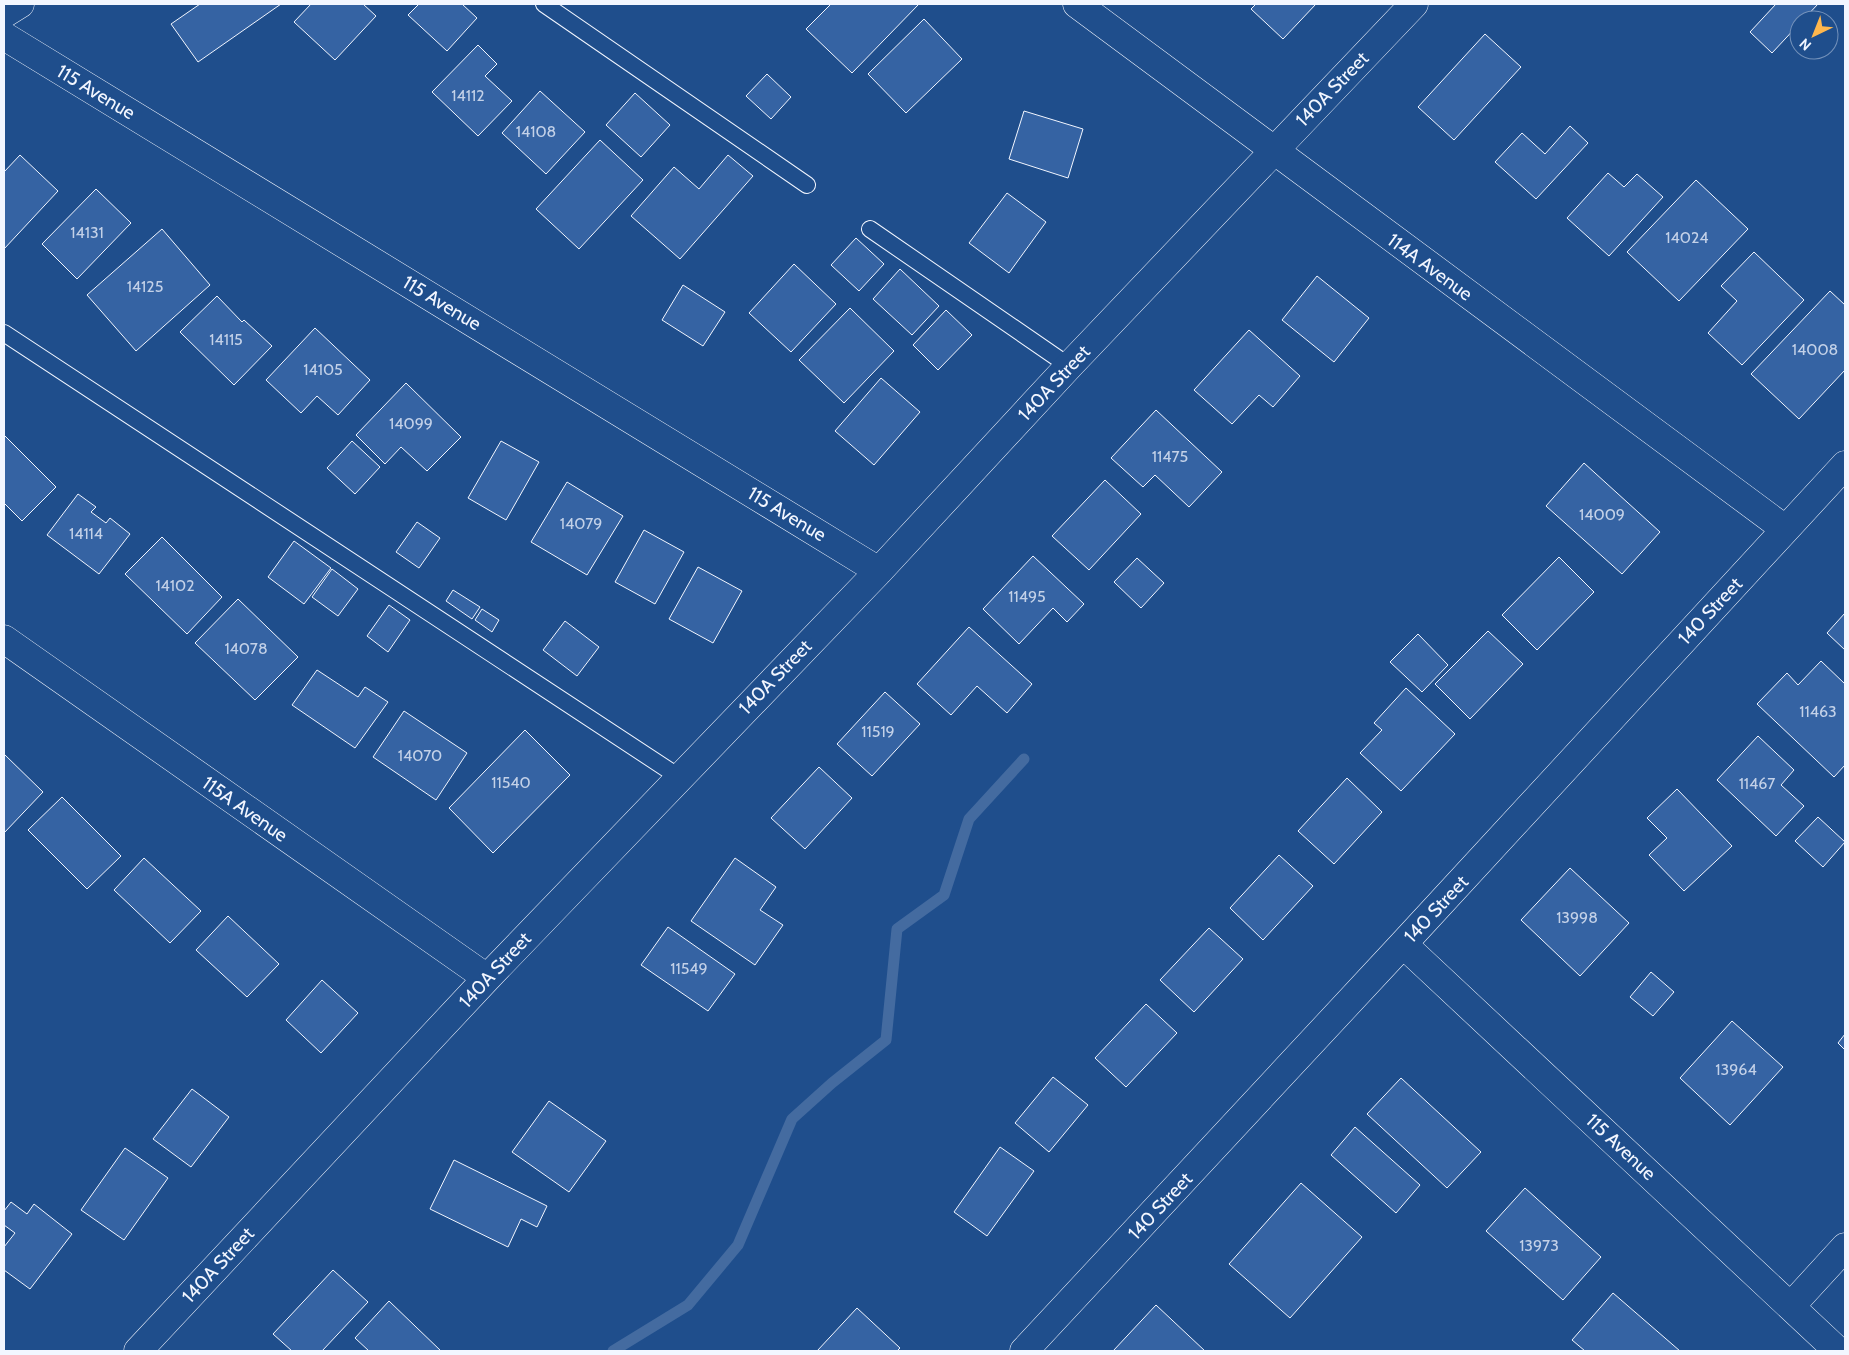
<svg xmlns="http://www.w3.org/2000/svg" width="1849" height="1355" font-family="Cabin,sans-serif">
  <rect width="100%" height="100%" fill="#1f4e8c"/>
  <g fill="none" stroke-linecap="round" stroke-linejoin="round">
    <path stroke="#446ba0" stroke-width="11" d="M613,1351L688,1305L738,1245L792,1119L832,1083L886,1040L897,929L944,895L969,819L1024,759"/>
  </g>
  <path fill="#3563a3" stroke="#f2f6ff" d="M200,4H281L198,62L171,24Z
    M311,4H363L376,16L335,60L294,22Z
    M419,4H462L477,18L447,51L408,15Z
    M831,4H919L852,73L806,29Z
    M1256,4H1316L1283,39L1251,9Z
    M1776,4H1818L1803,20H1799V24L1772,53L1750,32Z
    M924,19L962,59L906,113L868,74Z
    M1485,34L1521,67L1454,140L1418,107Z
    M478,45L497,64L485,76L512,101L478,136L432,92Z
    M767,74L791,97L771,119L746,96Z
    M540,91L585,132L546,174L502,133Z
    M635,93L670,125L641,157L606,125Z
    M1024,111L1083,129L1068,178L1009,159Z
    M1570,126L1588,143L1536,199L1495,162L1522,133L1545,154Z
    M600,140L643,180L579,249L536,209Z
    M20,155L58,191L4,249V172Z
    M728,155L753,176L680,259L631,216L674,167L699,189Z
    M1608,173L1624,187L1637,174L1663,197L1609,256L1567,218Z
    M1696,180L1748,229L1679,301L1627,252Z
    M96,189L131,223L77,279L42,244Z
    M1007,193L1046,222L1009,273L969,243Z
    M162,229L210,285L136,351L87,295Z
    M856,238L884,264L859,291L831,265Z
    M1754,252L1804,300L1742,365L1708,333L1737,301L1721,286Z
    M794,264L836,304L791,352L749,313Z
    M900,269L939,306L912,335L873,299Z
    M1317,276L1369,318L1334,362L1282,320Z
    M683,285L725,312L703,346L662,320Z
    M1830,291L1845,305V370L1799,419L1751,374Z
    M217,296L242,322L244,320L272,346L234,385L180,332Z
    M850,308L894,351L844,403L799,360Z
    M946,310L972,335L938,370L913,345Z
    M315,328L370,380L338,415L317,396L301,413L266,380Z
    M1249,330L1300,376L1273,407L1259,395L1232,424L1194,390Z
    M881,378L920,412L874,465L835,431Z
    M406,383L461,437L427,471L401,447L385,464L356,435Z
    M1156,410L1222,472L1189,507L1155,475L1143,487L1111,458Z
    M4,435L56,487L22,521L4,503Z
    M352,441L380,467L355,494L327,468Z
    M501,441L539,462L506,520L468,498Z
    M1584,463L1660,532L1622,574L1546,506Z
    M1105,480L1141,514L1089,570L1052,536Z
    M567,482L623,516L587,575L531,542Z
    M78,494L96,507L91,512L106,523L110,518L130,534L99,574L47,535Z
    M417,522L440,538L419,568L396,552Z
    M644,530L684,552L655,604L615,582Z
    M162,537L222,597L187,634L125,574Z
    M294,541L331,568L304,604L268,577Z
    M1033,556L1084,604L1067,622L1053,608L1019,644L983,609Z
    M1559,557L1594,592L1537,650L1502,615Z
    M1137,558L1164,583L1141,608L1114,582Z
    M698,567L742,591L713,643L669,619Z
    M332,569L358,589L338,616L312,597Z
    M453,590L480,607L472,619L446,601Z
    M238,599L298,657L255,700L195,643Z
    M389,605L410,620L388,652L367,636Z
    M482,609L499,620L492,632L475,620Z
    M1845,613V650L1827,633Z
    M565,621L599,647L577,676L543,650Z
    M969,627L1032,684L1007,713L977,686L951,715L917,684Z
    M1488,631L1523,664L1470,719L1435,684Z
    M1418,634L1448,665L1422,692L1390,662Z
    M1821,661L1845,684V765L1834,777L1757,704L1787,673L1798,685Z
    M317,670L358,697L365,687L388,702L355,748L292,705Z
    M1406,688L1455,734L1401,791L1360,753L1382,730L1374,723Z
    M885,692L920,724L872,776L837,744Z
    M404,711L467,753L436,800L373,757Z
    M525,730L570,775L493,853L449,808Z
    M1758,736L1794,770L1781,785L1804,806L1776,836L1717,780Z
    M4,754L43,792L4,833Z
    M819,767L852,798L805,849L771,818Z
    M1347,778L1382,812L1334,864L1298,831Z
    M1677,789L1732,846L1684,891L1649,855L1667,838L1647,818Z
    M62,797L121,856L87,889L28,830Z
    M1818,817L1845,842L1823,867L1795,841Z
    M1279,855L1313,886L1263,940L1230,908Z
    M144,858L201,911L170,943L114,890Z
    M735,858L776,887L760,910L783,925L755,965L691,921Z
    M1570,868L1629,923L1580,976L1521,920Z
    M228,916L279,964L247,997L196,950Z
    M668,927L735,974L708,1011L641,965Z
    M1209,928L1243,959L1194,1012L1160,980Z
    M1651,972L1674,992L1653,1016L1630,997Z
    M322,980L358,1013L321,1053L286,1020Z
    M1146,1004L1177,1033L1126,1087L1095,1058Z
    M1732,1021L1783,1067L1730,1125L1680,1078Z
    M1845,1034V1050L1838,1043Z
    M1053,1077L1088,1105L1049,1152L1015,1123Z
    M1401,1078L1481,1152L1447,1188L1367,1114Z
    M192,1089L229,1117L191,1167L153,1139Z
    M549,1101L606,1141L569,1192L512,1152Z
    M1355,1127L1420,1185L1396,1213L1331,1155Z
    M1000,1147L1034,1171L987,1236L954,1212Z
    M125,1148L168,1178L124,1240L81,1210Z
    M454,1160L547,1206L537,1227L521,1219L508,1247L430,1209Z
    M1301,1183L1362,1237L1290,1318L1229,1264Z
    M1525,1188L1601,1257L1563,1300L1486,1231Z
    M11,1202L27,1214L34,1204L72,1234L30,1289L4,1270V1247L15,1233L4,1225V1211Z
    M333,1270L368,1302L322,1351H292L273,1334Z
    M1613,1293L1680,1351H1585L1572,1340Z
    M389,1301L441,1351H369L355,1338Z
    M1156,1305L1205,1351H1113Z
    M857,1308L900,1348L897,1351H817Z"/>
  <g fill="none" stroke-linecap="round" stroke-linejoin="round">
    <defs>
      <path id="service" d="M544,4L807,185
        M870,229L1069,366
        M4,333L679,777"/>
      <path id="minor" d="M1077,4L1785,529
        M4,14L20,4
        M4,36L879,571
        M4,639L487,978
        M1403,944L1838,1351
        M1791,1306L1845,1247
        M138,1351L487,978L879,571L1069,366L1414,4
        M1024,1351L1403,944L1845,465"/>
    </defs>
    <use href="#service" stroke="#f2f6ff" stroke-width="18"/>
    <use href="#minor" stroke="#f2f6ff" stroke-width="29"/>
    <use href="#service" stroke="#1f4e8c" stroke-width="16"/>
    <use href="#minor" stroke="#1f4e8c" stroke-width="28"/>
  </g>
  <g text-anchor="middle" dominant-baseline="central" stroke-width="4" stroke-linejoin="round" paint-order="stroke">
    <g font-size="16" fill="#c3d1e8">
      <text x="468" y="95">14112</text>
      <text x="536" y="131">14108</text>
      <text x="87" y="232">14131</text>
      <text x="1687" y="237">14024</text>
      <text x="145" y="286">14125</text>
      <text x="226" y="339">14115</text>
      <text x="1815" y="349">14008</text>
      <text x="323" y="369">14105</text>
      <text x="411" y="423">14099</text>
      <text x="1170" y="456">11475</text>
      <text x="1602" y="514">14009</text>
      <text x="581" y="523">14079</text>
      <text x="86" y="533">14114</text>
      <text x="175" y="585">14102</text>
      <text x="1027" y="596">11495</text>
      <text x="246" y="648">14078</text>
      <text x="1818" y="711">11463</text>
      <text x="878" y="731">11519</text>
      <text x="420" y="755">14070</text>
      <text x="511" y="782">11540</text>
      <text x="1757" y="783">11467</text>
      <text x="1577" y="917">13998</text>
      <text x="689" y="968">11549</text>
      <text x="1736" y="1069">13964</text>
      <text x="1539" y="1245">13973</text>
    </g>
    <g font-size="19" fill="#f2f6ff" stroke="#1f4e8c">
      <text transform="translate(1332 89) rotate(-46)">140A Street</text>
      <text transform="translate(96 92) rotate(31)">115 Avenue</text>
      <text transform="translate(1430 267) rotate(36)">114A Avenue</text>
      <text transform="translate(442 303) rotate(31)">115 Avenue</text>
      <text transform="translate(1054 383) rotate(-47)">140A Street</text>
      <text transform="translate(787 514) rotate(31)">115 Avenue</text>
      <text transform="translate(1710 611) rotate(-47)">140 Street</text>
      <text transform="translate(775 677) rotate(-46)">140A Street</text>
      <text transform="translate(245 809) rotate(35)">115A Avenue</text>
      <text transform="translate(1436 909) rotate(-47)">140 Street</text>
      <text transform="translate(495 970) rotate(-47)">140A Street</text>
      <text transform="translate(1621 1147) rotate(43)">115 Avenue</text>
      <text transform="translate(1160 1206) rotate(-47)">140 Street</text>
      <text transform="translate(218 1265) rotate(-47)">140A Street</text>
    </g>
  </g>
  <rect width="1849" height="1355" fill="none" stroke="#f2f6ff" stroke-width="10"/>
  <g transform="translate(1814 35) rotate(223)"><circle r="24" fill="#1f4e8c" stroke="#7391ba"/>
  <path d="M0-4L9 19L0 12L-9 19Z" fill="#ffb74d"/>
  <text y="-8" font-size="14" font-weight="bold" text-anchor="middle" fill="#f2f6ff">N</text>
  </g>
</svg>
